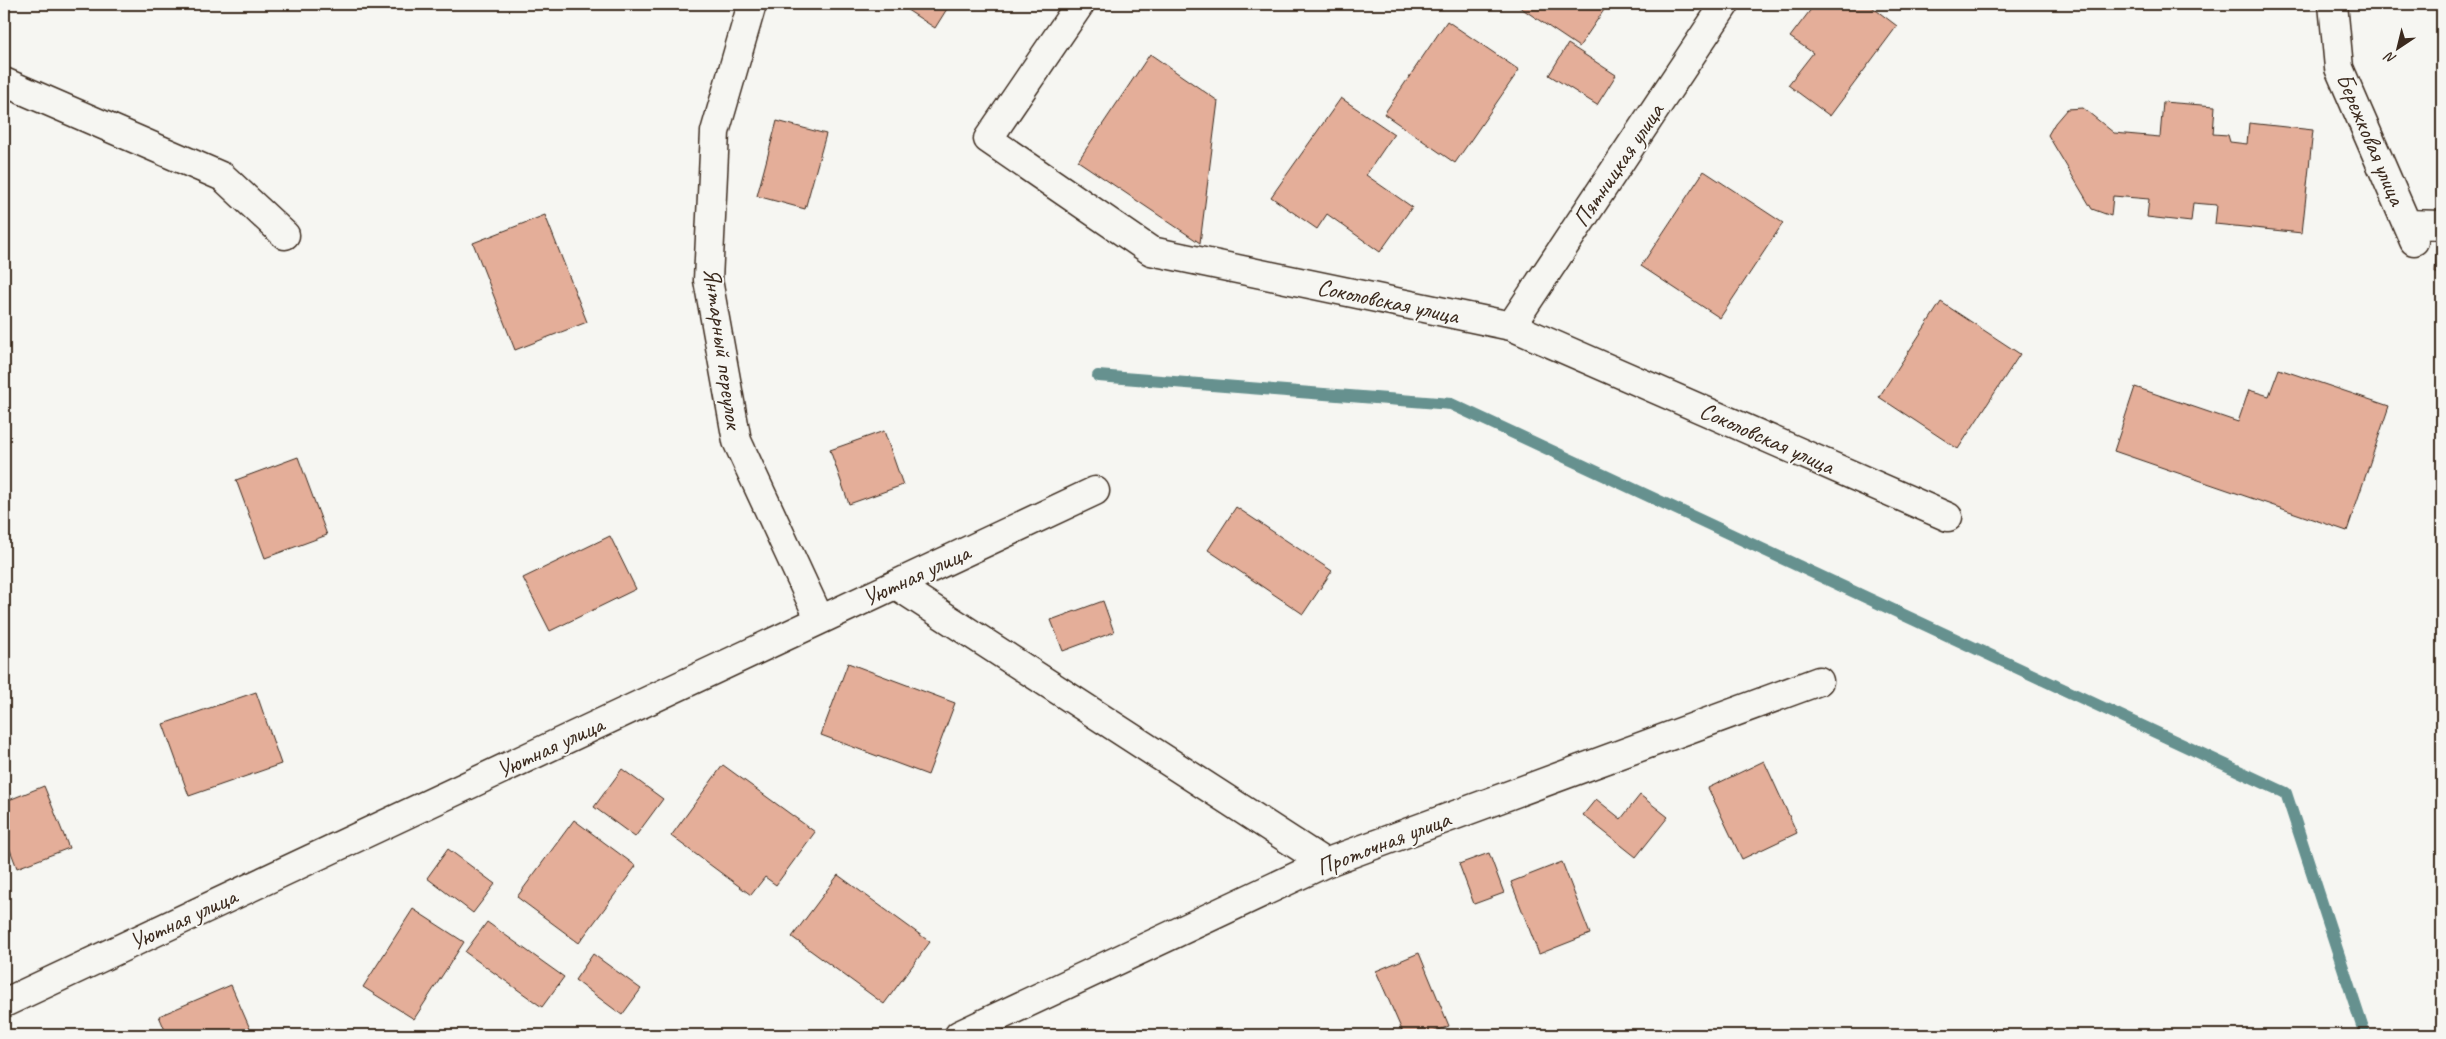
<svg xmlns="http://www.w3.org/2000/svg" width="2446" height="1039" font-family="Caveat,sans-serif">
  <rect width="100%" height="100%" fill="#f6f6f2"/>
  <filter id="ink" filterUnits="userSpaceOnUse"><feTurbulence type="fractalNoise" baseFrequency=".02" numOctaves="2"/><feDisplacementMap in="SourceGraphic" scale="10" xChannelSelector="R" yChannelSelector="G"/><feConvolveMatrix kernelMatrix="1 2 1 2 8 2 1 2 1" color-interpolation-filters="sRGB"/></filter>
  <g filter="url(#ink)">
    <g fill="none" stroke-linecap="round" stroke-linejoin="round">
      <path stroke="#66918f" stroke-width="12" d="M1098,376L1451,404L2286,793L2365,1035"/>
    </g>
    <path fill="#e4ae99" stroke="#3b2a1e" d="M898,4H950L935,28Z
      M1515,4H1608L1579,47Z
      M1815,4H1868L1897,26L1830,116L1788,85L1813,53L1790,37Z
      M1447,21L1519,70L1455,163L1384,114Z
      M1568,44L1616,75L1597,105L1549,75Z
      M1150,54L1218,101L1200,243L1078,161Z
      M1341,98L1394,134L1366,175L1412,207L1380,252L1327,214L1317,229L1271,197Z
      M2163,102L2215,106L2213,134L2228,135L2230,142L2247,144L2249,123L2313,130L2302,233L2215,224L2217,205L2193,203L2191,222L2147,217L2149,199L2113,196L2111,216L2092,209L2048,135L2055,123L2067,109L2083,108L2114,133L2160,137Z
      M777,121L826,134L805,209L757,196Z
      M1704,171L1783,223L1720,318L1641,266Z
      M545,215L587,322L515,350L473,243Z
      M2437,239H2442V273H2435Z
      M1941,302L2020,354L1958,449L1879,397Z
      M2279,369L2389,406L2347,531L2114,451L2135,387L2238,422L2249,390L2269,396Z
      M884,431L903,485L849,504L830,450Z
      M298,457L327,535L265,558L236,480Z
      M1236,507L1332,571L1303,614L1208,550Z
      M610,536L636,589L550,631L523,578Z
      M1103,601L1114,632L1063,651L1051,620Z
      M848,663L955,703L928,775L821,735Z
      M256,692L281,764L189,796L163,724Z
      M1764,761L1797,833L1742,859L1708,788Z
      M723,765L815,832L776,885L765,877L751,895L671,836Z
      M622,769L663,799L635,837L594,807Z
      M44,786L69,848L17,868L4,834V802Z
      M1640,795L1668,817L1636,857L1583,815L1596,799L1621,819Z
      M574,820L636,866L579,943L517,897Z
      M448,849L495,884L473,913L427,878Z
      M1489,853L1504,893L1474,904L1459,864Z
      M1562,862L1590,934L1539,954L1511,882Z
      M838,875L930,942L884,1004L792,937Z
      M413,909L464,942L414,1019L363,987Z
      M487,922L564,977L542,1007L465,952Z
      M1419,953L1449,1026L1426,1035H1404L1376,971Z
      M593,954L641,989L622,1015L575,980Z
      M231,985L251,1031L241,1035H167L159,1016Z
      M1227,1029L1230,1035H1212Z"/>
    <g fill="none" stroke-linecap="round" stroke-linejoin="round">
      <defs>
        <path id="minor" d="M752,4L715,132L708,280L737,441L820,620
          M1080,4L988,139L1151,251L1511,326L1948,517
          M2333,4L2339,68L2414,241
          M4,82L223,177L285,235
          M2407,224L2442,225
          M1511,326L1725,4
          M896,585L1325,863
          M4,1003L1095,491
          M959,1035L1325,863L1819,681"/>
      </defs>
      <use href="#minor" stroke="#3b2a1e" stroke-width="31"/>
      <use href="#minor" stroke="#f6f6f2" stroke-width="28"/>
    </g>
  </g>
  <g text-anchor="middle" dominant-baseline="central" stroke-width="4" stroke-linejoin="round" paint-order="stroke">
    <g font-size="24" fill="#3b2a1e" stroke="#f6f6f2">
      <text transform="translate(2371 139) rotate(67)">Бережковая улица</text>
      <text transform="translate(1618 165) rotate(-56)">Пятницкая улица</text>
      <text transform="translate(1388 301) rotate(12)">Соколовская улица</text>
      <text transform="translate(723 348) rotate(82)">Янтарный переулок</text>
      <text transform="translate(1767 438) rotate(24)">Соколовская улица</text>
      <text transform="translate(916 575) rotate(-25)">Уютная улица</text>
      <text transform="translate(550 747) rotate(-25)">Уютная улица</text>
      <text transform="translate(1383 843) rotate(-21)">Проточная улица</text>
      <text transform="translate(183 919) rotate(-25)">Уютная улица</text>
    </g>
  </g>
  <rect width="2446" height="1039" fill="none" stroke="#f6f6f2" stroke-width="20"/>
  <rect x="10" y="10" width="2426" height="1019" fill="none" stroke="#3b2a1e" stroke-width="2" filter="url(#ink)"/>
  <g transform="translate(2398 48) rotate(215)" stroke="#f6f6f2" stroke-width="4" paint-order="stroke">
  <path d="M0-4L9 19L0 12L-9 19Z" fill="#3b2a1e"/>
  <text y="-8" font-size="14" font-weight="bold" text-anchor="middle" fill="#3b2a1e">N</text>
  </g>
</svg>
